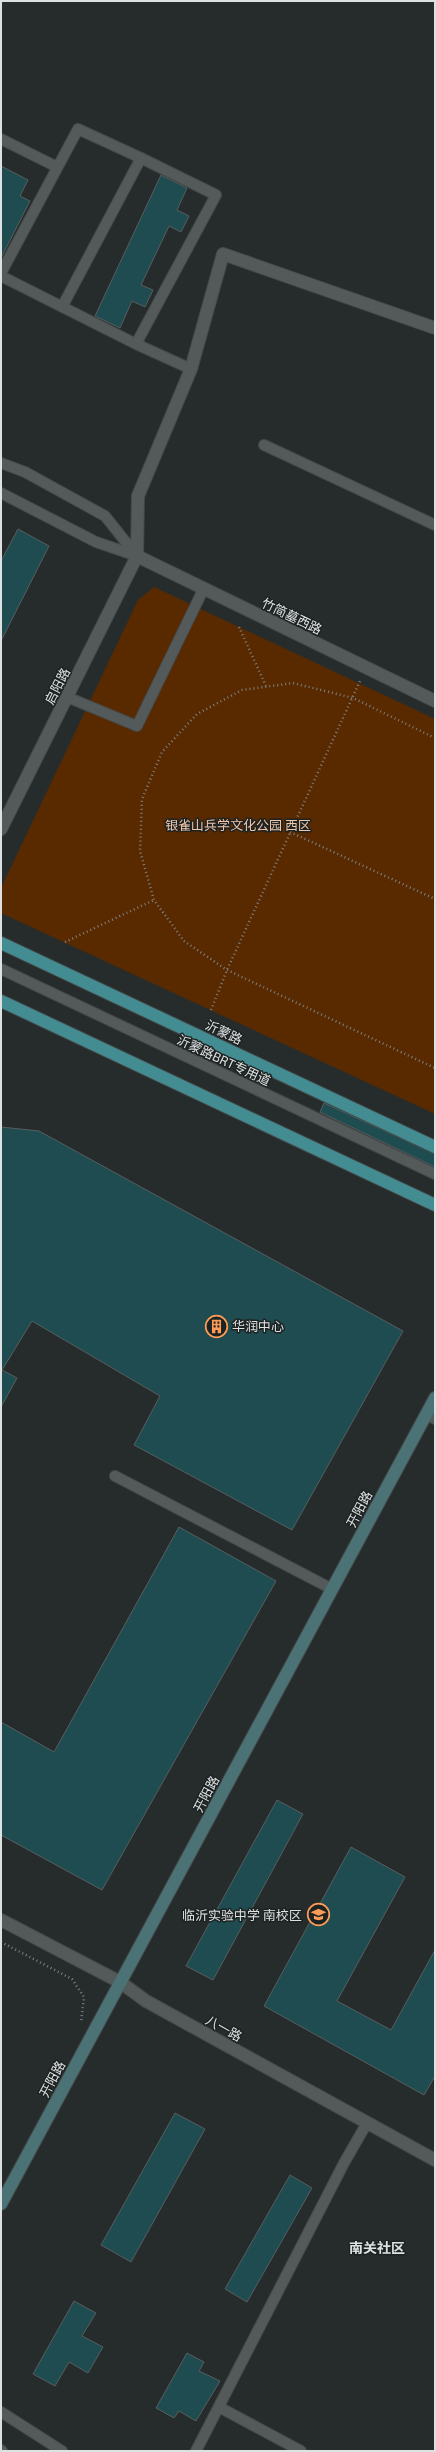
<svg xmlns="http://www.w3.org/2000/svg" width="436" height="2452" font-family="'Exo 2','Noto Sans SC',sans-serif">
  <rect width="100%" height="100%" fill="#262c2c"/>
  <path fill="#592a00" d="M154,587L435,719V1114L1,913V888L138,600Z"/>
  <path fill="#1f4c50" stroke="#575e5e" d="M1,166L28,180L20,196L30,201L1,258Z
    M161,175L187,188L177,210L189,216L181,232L169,226L141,285L153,290L145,307L132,301L120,328L95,316Z
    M18,529L49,546L1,641V561Z
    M324,1103L435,1154V1167L320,1112Z
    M1,1127L39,1131L403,1331L292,1530L134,1445L160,1396L32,1321L2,1370L17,1378L1,1407Z
    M179,1527L276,1581L102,1890L1,1835V1722L54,1752Z
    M277,1800L303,1814L213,1980L186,1966Z
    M351,1847L405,1877L337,2001L391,2030L435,1950V2076L424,2095L264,2006Z
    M175,2113L205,2129L131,2262L101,2245Z
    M290,2175L312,2188L247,2302L225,2289Z
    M74,2301L96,2313L82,2336L103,2347L88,2373L69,2362L55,2386L33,2374Z
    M187,2353L204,2362L199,2371L220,2381L196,2421L179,2411L174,2418L156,2408Z"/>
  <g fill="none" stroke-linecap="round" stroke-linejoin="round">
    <defs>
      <path id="lane" d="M1,139L57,167
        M1,273L78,129L141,158L62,307
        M1,276L136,344L216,195L141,158
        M136,344L191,369
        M264,445L435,525
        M1,463L25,472L105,516L137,556
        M1,493L96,542L137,556
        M67,697L137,726L204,588
        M1,969L435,1174
        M426,1414L435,1419
        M115,1476L332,1589
        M219,2407L301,2451
        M1,2412L62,2451
        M1,2450L2,2451
        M196,2451L344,2163L367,2123"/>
      <path id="street" d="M137,556L435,701
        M1,829L137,556L138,496L191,369L223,254L435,328
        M1,1920L120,1982L146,2001L435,2160"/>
      <path id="secondary" d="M1,2204L435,1398"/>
      <path id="primary" d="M1,943L435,1147
        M1,1001L435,1205"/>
    </defs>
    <use href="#lane" stroke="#45494a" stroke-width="12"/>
    <use href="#street" stroke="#45494a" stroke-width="14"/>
    <use href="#secondary" stroke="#45494a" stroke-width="14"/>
    <use href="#primary" stroke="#45494a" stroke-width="14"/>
    <path stroke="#7d8182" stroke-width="2.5" stroke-dasharray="1 3" stroke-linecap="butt" d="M239,627L266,686
      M435,738L353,698L293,683L242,690L197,714L162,752L142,799L140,851L154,900L184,941L227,970L435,1068
      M290,832L435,899
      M65,942L154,900
      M211,1010L227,970L360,681
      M1,1942L72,1979L84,1997L81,2023"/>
    <use href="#lane" stroke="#545a5a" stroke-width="10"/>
    <use href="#street" stroke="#545a5a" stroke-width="12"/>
    <use href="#secondary" stroke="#4b7376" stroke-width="12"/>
    <use href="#primary" stroke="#428c92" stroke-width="12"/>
  </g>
  <defs>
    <symbol id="building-ring" viewBox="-11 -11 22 22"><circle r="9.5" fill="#1d2222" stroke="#fd9c56" stroke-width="1.5"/><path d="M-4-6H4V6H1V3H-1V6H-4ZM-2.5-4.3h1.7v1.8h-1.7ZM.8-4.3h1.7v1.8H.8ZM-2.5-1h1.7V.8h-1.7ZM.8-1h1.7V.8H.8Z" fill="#fd9c56"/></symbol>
    <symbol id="school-ring" viewBox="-11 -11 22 22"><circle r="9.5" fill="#1d2222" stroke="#fd9c56" stroke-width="1.5"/><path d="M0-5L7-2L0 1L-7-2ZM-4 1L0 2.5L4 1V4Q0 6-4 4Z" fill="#fd9c56"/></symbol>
  </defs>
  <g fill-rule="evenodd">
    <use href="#building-ring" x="204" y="1314" width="25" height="25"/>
    <use href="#school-ring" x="306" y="1902" width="25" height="25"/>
  </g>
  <g text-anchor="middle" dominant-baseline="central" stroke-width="3" stroke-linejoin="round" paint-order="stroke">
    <g font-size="13" fill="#dee1e2" stroke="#1d2222">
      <text transform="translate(292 616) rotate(26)">竹简墓西路</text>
      <text transform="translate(57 686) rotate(-63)">启阳路</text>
      <text transform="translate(224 1032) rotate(25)">沂蒙路</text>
      <text transform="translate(224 1060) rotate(25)">沂蒙路BRT专用道</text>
      <text transform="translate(359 1509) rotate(-62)">开阳路</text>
      <text transform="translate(206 1794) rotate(-62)">开阳路</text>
      <text transform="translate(224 2028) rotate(29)">八一路</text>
      <text transform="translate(52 2079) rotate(-62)">开阳路</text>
    </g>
    <g font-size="13" fill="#f1c6ab" stroke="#1d2222">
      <text x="238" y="825">银雀山兵学文化公园 西区</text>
    </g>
    <g font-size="13" fill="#dee1e2" stroke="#1d2222" text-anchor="start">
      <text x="232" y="1326">华润中心</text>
      <text x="302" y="1915" text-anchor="end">临沂实验中学 南校区</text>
    </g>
    <g font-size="14" font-weight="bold" fill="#dee1e2" stroke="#1d2222">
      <text x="377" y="2247">南关社区</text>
    </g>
  </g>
  <rect width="436" height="2452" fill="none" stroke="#dee1e2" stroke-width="4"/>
</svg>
